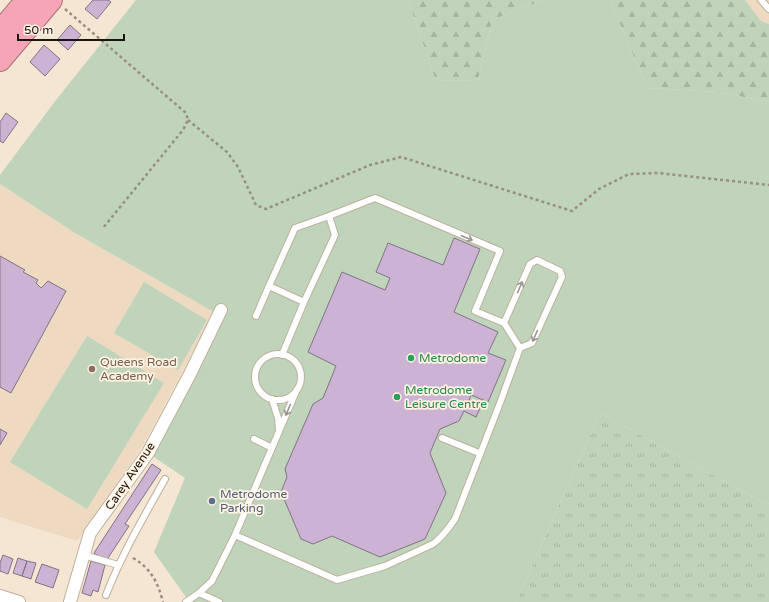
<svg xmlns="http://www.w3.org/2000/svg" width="769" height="602" font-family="'Varela Round',sans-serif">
  <defs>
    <pattern id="forest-firs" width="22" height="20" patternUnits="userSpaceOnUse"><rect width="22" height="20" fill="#bfd4bb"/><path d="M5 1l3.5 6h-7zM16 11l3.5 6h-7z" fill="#a4b5a0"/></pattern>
    <pattern id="park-tufts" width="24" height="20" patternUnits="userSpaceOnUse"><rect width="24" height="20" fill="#bfd4bb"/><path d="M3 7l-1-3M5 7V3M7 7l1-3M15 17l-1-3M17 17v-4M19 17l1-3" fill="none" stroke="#a4b5a0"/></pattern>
  </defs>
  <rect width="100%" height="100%" fill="#f4e6d2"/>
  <path fill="#eddac0" d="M745,0H769V24L761,21Z
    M0,184L75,233L214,312L142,447L77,541L0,517Z"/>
  <path fill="#bfd4bb" d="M136,0H408L436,81L478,80L492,20L544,0H610L647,88L719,92L769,102V504L762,502L600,413L516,602H186L188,600L154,552L185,478L151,455L224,304L219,306L214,312L75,233L0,184V175L56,100Z
    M144,282L207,320L178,370L114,333Z
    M87,336L164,383L87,509L10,462Z"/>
  <path fill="url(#forest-firs)" d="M408,0H544L492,20L478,80L436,81Z
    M610,0H745L761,21L769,24V102L719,92L647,88Z"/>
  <path fill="url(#park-tufts)" d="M600,413L762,502L769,504V602H516Z"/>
  <path fill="#ccb3d4" stroke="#817485" d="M93,0H108L111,2L97,19L85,9Z
    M70,25L81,35L68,50L57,40Z
    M44,45L60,59L45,76L30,62Z
    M6,113L18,122L3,143L0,141V122Z
    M454,238L480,249L454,312L498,332L488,353L506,360L488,402L471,395L468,403L480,408L476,417L464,411L459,421L440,429L430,453L446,493L425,539L380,557L332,536L313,544L301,539L281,492L287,477L285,469L313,404L323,398L336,366L308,352L342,272L385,290L390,278L376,272L388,243L443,265Z
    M0,256L25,270L23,272L38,280L36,283L41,288L48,281L66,291L11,393L0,387Z
    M0,429L7,433L0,445Z
    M152,464L161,470L125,524L129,526L106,561L94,553Z
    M3,555L13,559L8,574L0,571V563Z
    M18,558L27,561L22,576L13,573Z
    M27,561L36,563L31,579L22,576Z
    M91,561L105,565L98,592L93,590L91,596L82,593Z
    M42,564L59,570L53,588L35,582Z"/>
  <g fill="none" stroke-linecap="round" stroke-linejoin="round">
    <defs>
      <path id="lane" d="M761,0L769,9
        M304,302L269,286L295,228L329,216
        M256,316L269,286
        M255 377a23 23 0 1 1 46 0a23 23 0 1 1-46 0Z
        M282,355L304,302L335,235L329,216L375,198L500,251L475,311L504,323L520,348
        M272,399L278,418L279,430
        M442,438L479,453
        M254,439L272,448
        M235,535L337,580L385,566L433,544C442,537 449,528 455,519L500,403L520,348L532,343L562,277L560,271L537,260L530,264L504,323
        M84,555L118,565
        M199,593L219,602
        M106,595C122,554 143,518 165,479
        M186,602L199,593L212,581L235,535L297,389"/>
      <path id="street" d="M0,596L19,602
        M70,602L90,533L148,453L190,374L221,310"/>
      <path id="highway" d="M0,32L27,0
        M0,60L51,0"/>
    </defs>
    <use href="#lane" stroke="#beb09d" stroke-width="8"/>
    <use href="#street" stroke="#beb09d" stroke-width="14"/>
    <use href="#highway" stroke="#a8727a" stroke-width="24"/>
    <path stroke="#998e80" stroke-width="2.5" stroke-dasharray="3 3" stroke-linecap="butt" d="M65,9L186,113L188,120L183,130L103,228
      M188,120L227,152L238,167L256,205L266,209L370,165L401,157L572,211L599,189L629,174L658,173L769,185
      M133,558C151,568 158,583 163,602"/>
    <use href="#lane" stroke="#fff" stroke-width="6"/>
    <use href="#street" stroke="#fff" stroke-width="12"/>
    <use href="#highway" stroke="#f5a5b5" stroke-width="22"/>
  </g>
  <defs><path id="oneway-shaft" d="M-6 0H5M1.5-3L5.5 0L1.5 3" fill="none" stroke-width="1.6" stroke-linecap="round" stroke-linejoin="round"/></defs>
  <g stroke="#989592">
    <use href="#oneway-shaft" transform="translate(467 238) rotate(23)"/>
    <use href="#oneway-shaft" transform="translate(520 287) rotate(-66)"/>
    <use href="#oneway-shaft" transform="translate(535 336) rotate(114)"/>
    <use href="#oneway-shaft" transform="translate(288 410) rotate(113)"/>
  </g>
  <g fill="#2e9e5b" stroke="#fff3e3" stroke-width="1.5">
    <circle cx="411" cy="358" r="4"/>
    <circle cx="397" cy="397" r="4"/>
  </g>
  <circle fill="#8d6e63" stroke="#fff3e3" stroke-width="1.5" cx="92" cy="369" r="4"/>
  <circle fill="#5c6f8a" stroke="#fff3e3" stroke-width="1.5" cx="212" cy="501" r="4"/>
  <g text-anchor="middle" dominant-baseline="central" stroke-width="3.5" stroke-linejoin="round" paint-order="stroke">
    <g font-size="12" fill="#27864d" stroke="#fff3e3" text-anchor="start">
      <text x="419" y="358">Metrodome</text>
      <text x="405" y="390">Metrodome<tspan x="405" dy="14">Leisure Centre</tspan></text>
    </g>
    <g font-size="12" fill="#785e54" stroke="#fff3e3" text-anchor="start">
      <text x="100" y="362">Queens Road<tspan x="100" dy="14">Academy</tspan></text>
    </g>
    <g font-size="12" fill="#19140d" stroke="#fff3e3">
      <text transform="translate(130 476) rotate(-56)">Carey Avenue</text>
    </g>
    <g font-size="12" fill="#4e5e75" stroke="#fff3e3" text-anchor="start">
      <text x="220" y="494">Metrodome<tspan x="220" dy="14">Parking</tspan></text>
    </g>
  </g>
  <path d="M18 34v6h106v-6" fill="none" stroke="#19140d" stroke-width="2"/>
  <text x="24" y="34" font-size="12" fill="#19140d" stroke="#fff3e3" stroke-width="3" paint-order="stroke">50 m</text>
</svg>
